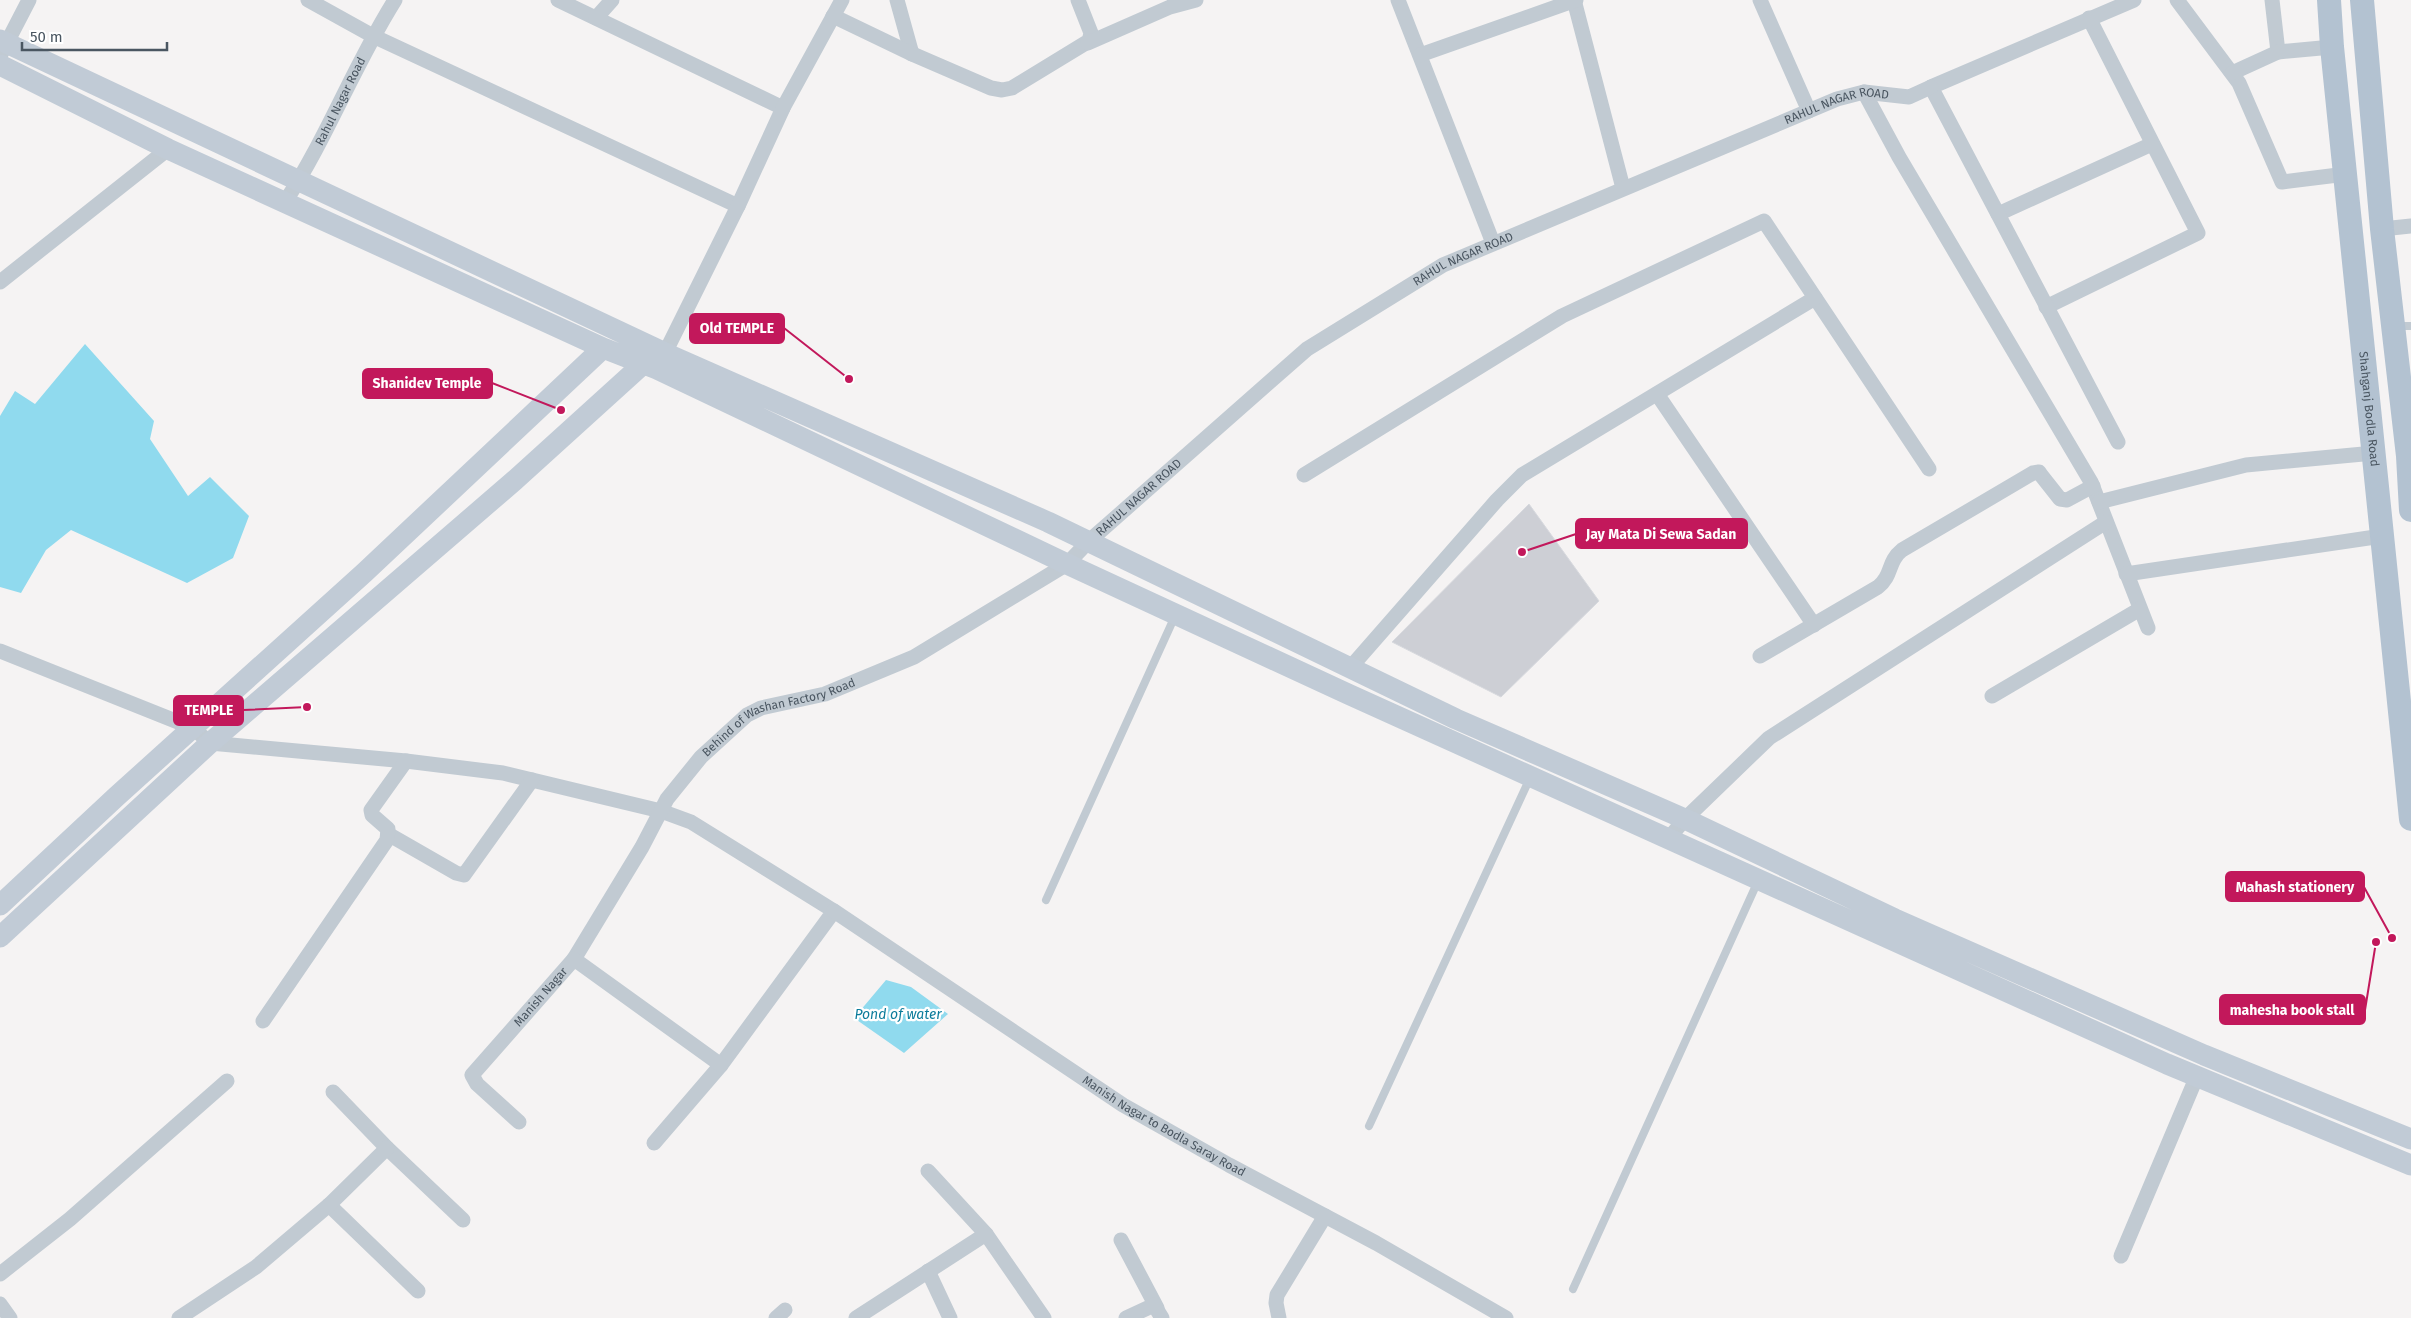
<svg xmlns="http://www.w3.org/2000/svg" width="2411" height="1318" font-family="'Fira Sans',sans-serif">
  <rect width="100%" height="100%" fill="#f5f3f3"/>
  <path fill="#90daee" d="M85,344L154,421L150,439L188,496L210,477L249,516L233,558L187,583L71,530L46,550L21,593L0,587V416L15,391L35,404Z
    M886,980L911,987L948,1014L904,1053L854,1018Z"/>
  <path fill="#cdcfd5" stroke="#d7d9de" d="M1529,504L1599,601L1501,697L1392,642Z"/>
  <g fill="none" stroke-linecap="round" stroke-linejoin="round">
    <path stroke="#c1cad2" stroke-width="8" d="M2396,326H2411
      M1046,900L1175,616
      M1369,1126L1530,778
      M1573,1289L1758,881"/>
    <g stroke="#c1cad2" stroke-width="15">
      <path d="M308,0L373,36L738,206"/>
      <path d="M558,0L783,108"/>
      <path d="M897,0L912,54"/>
      <path d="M1398,0L1493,243"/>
      <path d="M1574,0L1623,188"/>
      <path d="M1760,0L1809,111"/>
      <path d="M2177,0L2239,83L2282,182L2346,174"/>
      <path d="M2272,0L2278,52"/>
      <path d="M833,16L910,53L991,88L1002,90L1012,88L1089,41L1091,33L1078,0"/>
      <path d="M596,18L612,0"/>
      <path d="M1088,43L1170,7L1196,0"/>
      <path d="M1420,55L1576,0"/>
      <path d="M0,56L29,0"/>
      <path d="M2232,73L2278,52L2332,47"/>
      <path d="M1864,92L1899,157L2091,482L2148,628"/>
      <path id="s1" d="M285,202C327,138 354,65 395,0"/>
      <path d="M1998,214L2152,144"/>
      <path d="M2382,229L2411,226"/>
      <path d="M0,282L168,149"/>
      <path d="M2046,307L2198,233L2089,18"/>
      <path d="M661,361L738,206L783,108L842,0"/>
      <path d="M1657,394L1814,625"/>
      <path d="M2118,442L1931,87L2134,0"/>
      <path d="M1304,475L1562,316L1764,221L1929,469"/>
      <path d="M2099,502L2246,465L2374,453"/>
      <path d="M2126,574L2382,536"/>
      <path d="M0,651L193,728L210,743L406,761L503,773L661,811L691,822L834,911L721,1065L654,1143"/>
      <path d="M1760,656L1878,587C1893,575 1887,562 1902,550L2033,473L2039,472L2041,475L2060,499L2067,500L2093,486"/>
      <path d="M1350,668L1497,500L1522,475L1815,298"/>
      <path d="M1992,696L2140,609"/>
      <path d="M388,834L456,873L464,875L532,780"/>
      <path d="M1669,838L1685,819L1769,738L2106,522"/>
      <path id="s2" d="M834,911L1123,1105L1229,1165L1376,1243L1506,1318"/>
      <path id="s3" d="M574,959L642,847L667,799L701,757L747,715L761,708L825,694L914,657L1067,564L1088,542L1307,349L1443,265L1837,99L1864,92L1909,97L1931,87"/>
      <path d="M263,1021L387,840L388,829L372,815L371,810L406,761"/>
      <path d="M333,1092L387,1148L463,1220"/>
      <path id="s4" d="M519,1122L477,1084L472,1075L574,959L721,1065"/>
      <path d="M928,1171L986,1234L1044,1318"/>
      <path d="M329,1205L418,1291"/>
      <path d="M1121,1240L1157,1308"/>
      <path d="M2121,1256L2197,1076"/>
      <path d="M928,1271L950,1318"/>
      <path d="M0,1274L70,1219L227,1081"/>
      <path d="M0,1304L10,1318"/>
      <path d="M179,1318L256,1267L329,1205L387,1148"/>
      <path d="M776,1318L785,1310"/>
      <path d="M856,1318L986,1234"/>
      <path d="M1126,1318L1154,1305L1162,1318"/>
      <path d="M1279,1318L1276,1303L1277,1295L1325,1216"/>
    </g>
    <path stroke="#c1cbd6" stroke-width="21" d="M0,40L665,353L1048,522L1456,719L1685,819L1895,919L2204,1055L2411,1139
      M0,65L168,149L603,348L657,369L1067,564L1348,694L2167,1064L2411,1165
      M0,905L117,796L364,573L603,348
      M0,937L210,743L515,480L643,364"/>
    <g stroke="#b3c2d1" stroke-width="24">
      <path id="s5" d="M2329,0L2332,47L2411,819"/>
      <path d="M2362,0L2382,229L2408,456L2411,510"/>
    </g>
  </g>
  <g text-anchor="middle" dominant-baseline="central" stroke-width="4.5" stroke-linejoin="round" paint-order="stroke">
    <g font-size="12" fill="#4a5661" stroke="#fff">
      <text stroke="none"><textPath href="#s1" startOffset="115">Rahul Nagar Road</textPath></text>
      <text stroke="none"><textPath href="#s3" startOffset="1566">RAHUL NAGAR ROAD</textPath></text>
      <text stroke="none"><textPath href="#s3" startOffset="1161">RAHUL NAGAR ROAD</textPath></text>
      <text stroke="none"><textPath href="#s5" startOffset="411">Shahganj Bodla Road</textPath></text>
      <text stroke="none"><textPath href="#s3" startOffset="756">RAHUL NAGAR ROAD</textPath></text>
      <text stroke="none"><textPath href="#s3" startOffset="329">Behind of Washan Factory Road</textPath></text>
      <text stroke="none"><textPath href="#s4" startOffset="171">Manish Nagar</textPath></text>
      <text stroke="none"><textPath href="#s2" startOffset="394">Manish Nagar to Bodla Saray Road</textPath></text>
    </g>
    <g font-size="14" font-style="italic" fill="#0c7c9b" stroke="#fff">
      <text x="898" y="1014">Pond of water</text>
    </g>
  </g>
  <path fill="none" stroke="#c2185b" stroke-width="2" d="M849 379L784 328M561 410L492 383M1522 552L1576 534M307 707L243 710M2392 938L2364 887M2376 942L2365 1010"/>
  <g fill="#c2185b" stroke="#fff" stroke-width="2">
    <circle cx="849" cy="379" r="5"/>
    <circle cx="561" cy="410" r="5"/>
    <circle cx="1522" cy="552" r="5"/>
    <circle cx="307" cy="707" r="5"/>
    <circle cx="2392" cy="938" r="5"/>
    <circle cx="2376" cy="942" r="5"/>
  </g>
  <g fill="#c2185b" stroke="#c2185b" stroke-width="2">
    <rect x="690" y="314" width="94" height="29" rx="5"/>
    <rect x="363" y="369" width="129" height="29" rx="5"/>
    <rect x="1576" y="519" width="171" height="29" rx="5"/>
    <rect x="174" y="696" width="69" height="29" rx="5"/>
    <rect x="2226" y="872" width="138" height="29" rx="5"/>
    <rect x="2220" y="995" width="145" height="29" rx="5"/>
  </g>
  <g font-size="14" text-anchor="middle" font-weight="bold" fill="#fff">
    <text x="737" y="333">Old TEMPLE</text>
    <text x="427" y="388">Shanidev Temple</text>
    <text x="1661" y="539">Jay Mata Di Sewa Sadan</text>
    <text x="209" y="715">TEMPLE</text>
    <text x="2295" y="892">Mahash stationery</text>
    <text x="2292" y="1015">mahesha book stall</text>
  </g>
  <path d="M22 42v8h145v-8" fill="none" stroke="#4a5661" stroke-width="2.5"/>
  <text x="30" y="42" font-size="15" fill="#4a5661" stroke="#ffffff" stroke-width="4" paint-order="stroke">50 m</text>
</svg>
